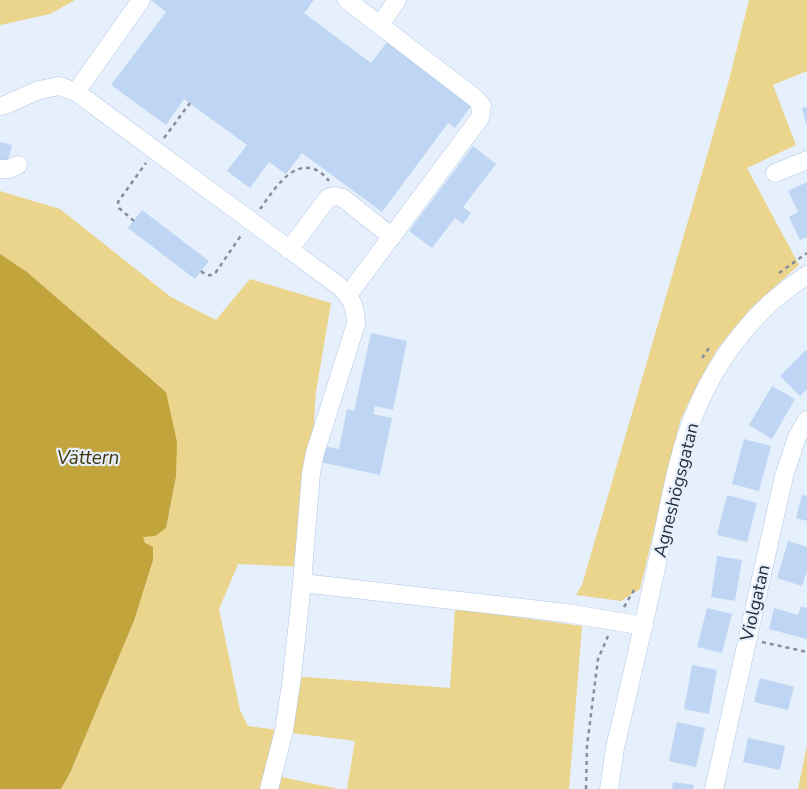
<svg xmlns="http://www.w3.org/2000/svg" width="807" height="789" font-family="'Nunito Sans',sans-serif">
  <rect width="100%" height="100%" fill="#e6effc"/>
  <path fill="#ebd48b" d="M0,0H75L50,14L0,25Z
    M749,0H807V71L773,85L796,145L747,168L799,265L751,308L718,348L697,385L680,421L640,589L621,601L576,595L582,585L729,80Z
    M0,191L60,209L171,297L216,320L250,279L331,303L316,392L304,567L238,564L219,609L240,710L248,726L284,731L292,676L450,688L455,609L582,626L569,789H347L355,741L284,732L272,775L339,789H61L70,773L134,621L153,560L142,537L166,528L176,477L166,392L27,272L0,254Z
    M807,745V789H798Z"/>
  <path fill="#c2a43c" d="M0,254L27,272L166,392L177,442L176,477L166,528L155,536L143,537L145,543L153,547V560L134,621L70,773L61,789H0Z"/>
  <path fill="#bed6f4" d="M151,0H314L304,13L371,63L387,42L472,105L455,128L448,123L382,212L302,153L286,174L269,162L250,188L227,171L247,145L184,99L166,125L111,85L166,12Z
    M807,107V124H806L802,108Z
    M0,142L12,145L7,164L0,163Z
    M473,146L496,164L463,207L471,213L463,224L455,218L432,248L409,231Z
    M807,182V237L800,240L789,217L798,212L788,191Z
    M142,210L209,261L195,279L128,228Z
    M371,333L407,341L393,410L375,406L373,414L392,418L380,475L320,462L324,446L339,449L347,409L354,411Z
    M806,350L807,351V389L800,396L780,376Z
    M772,386L795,399L772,439L749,425Z
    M744,439L771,446L759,491L732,484Z
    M727,495L757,503L747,542L717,535Z
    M802,495L807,496V521L796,518Z
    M788,541L807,547V571L802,586L777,578Z
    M717,556L742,560L735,601L711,597Z
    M801,606L807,608V639L769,629L774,608L798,615Z
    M707,608L732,614L722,653L697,647Z
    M692,665L717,670L709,714L684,709Z
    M760,678L794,687L788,710L754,702Z
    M677,722L705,728L696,767L669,761Z
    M748,738L785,746L780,770L743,762Z
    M673,782L694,785L693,789H672Z"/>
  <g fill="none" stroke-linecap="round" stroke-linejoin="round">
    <defs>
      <path id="minor" d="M347,0L475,98L482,106L480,118L348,295
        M380,25L397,0
        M76,92L141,0
        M0,106L5,105L39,90L59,86L76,92L339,286C353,300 355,305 356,324L315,453L311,473L302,583L292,677L284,731L269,789
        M0,169H9L18,165
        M775,173L807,160
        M289,250L328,198L335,196L343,198L392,237
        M302,583L566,613L644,626
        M609,789L615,748C629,688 643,628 656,568C667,518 676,456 696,410C719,355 757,307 807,275
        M714,789L784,476L797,437L807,420"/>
    </defs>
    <use href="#minor" stroke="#b0c8e5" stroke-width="19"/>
    <path stroke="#858e9a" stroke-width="2.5" stroke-dasharray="4 4" stroke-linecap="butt" d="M164,138L190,103
      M260,209C272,193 290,161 314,169C320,171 325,176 329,181
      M134,221L119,208L118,202L146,163
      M201,271C207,276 210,277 216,272L242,234
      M779,273L807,253
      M702,358L709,348
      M624,607L634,590
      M762,642L807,652
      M586,789L587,746L598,659L608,636"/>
    <use href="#minor" stroke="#fff" stroke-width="18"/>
  </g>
  <g text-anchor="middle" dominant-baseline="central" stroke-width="4.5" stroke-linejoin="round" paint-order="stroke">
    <g font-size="18" fill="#262f3a" stroke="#e6effc">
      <text transform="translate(676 490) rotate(-76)">Agneshögsgatan</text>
      <text transform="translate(755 603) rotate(-77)">Violgatan</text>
    </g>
    <g font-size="19" font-style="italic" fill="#43360a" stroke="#e6effc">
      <text x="88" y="458">Vättern</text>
    </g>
  </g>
</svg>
